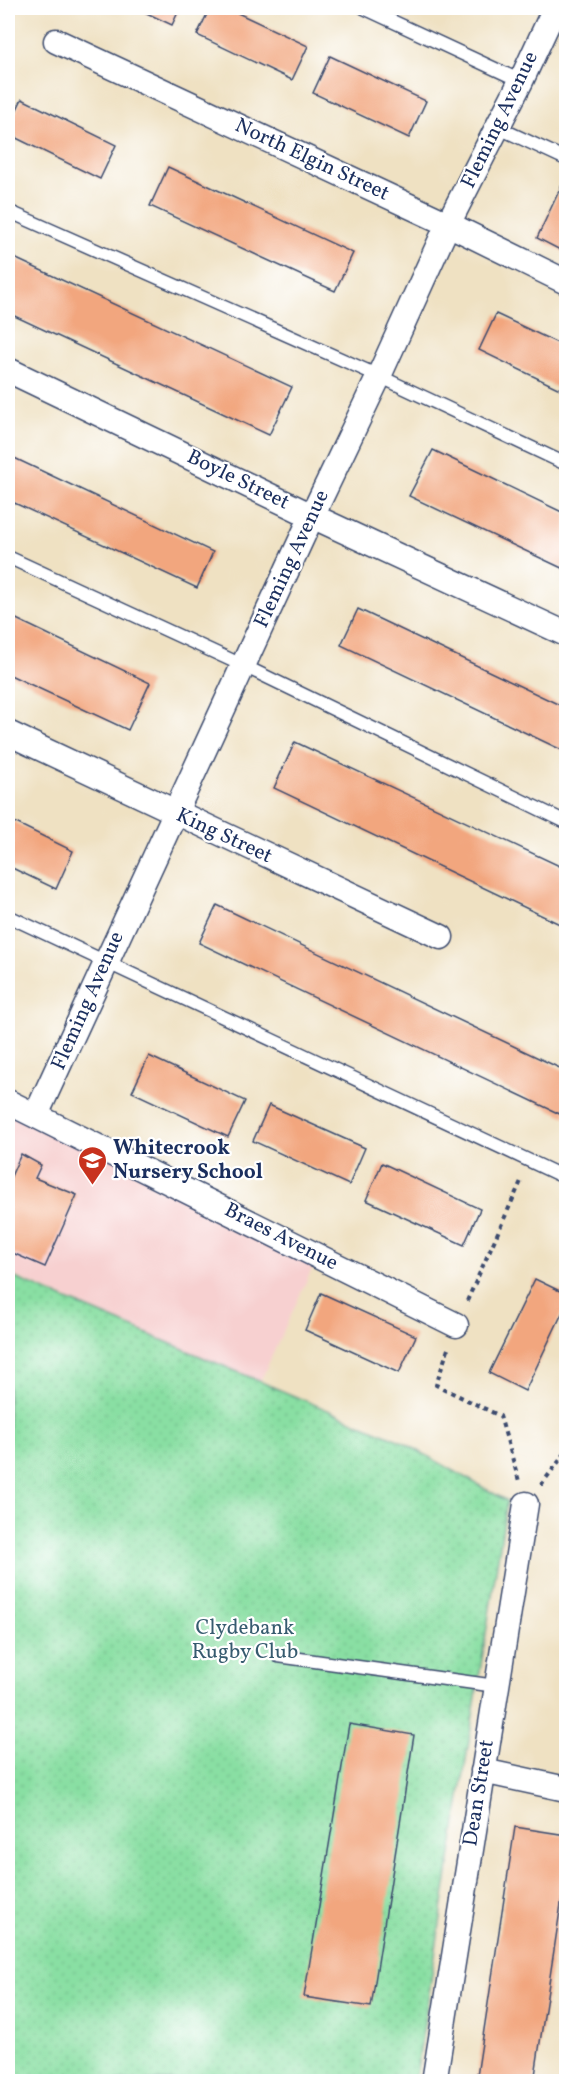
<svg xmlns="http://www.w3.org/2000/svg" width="574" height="2089" font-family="Vollkorn,serif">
  <defs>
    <pattern id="park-dots" width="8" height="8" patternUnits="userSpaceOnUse" patternTransform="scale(1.5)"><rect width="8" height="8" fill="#89dfa3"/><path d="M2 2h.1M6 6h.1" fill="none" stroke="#76c08f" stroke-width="1.8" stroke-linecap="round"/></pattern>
  </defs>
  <rect width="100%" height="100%" fill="#fff"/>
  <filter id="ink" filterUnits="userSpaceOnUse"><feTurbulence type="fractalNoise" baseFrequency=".0167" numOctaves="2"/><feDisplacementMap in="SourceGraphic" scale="12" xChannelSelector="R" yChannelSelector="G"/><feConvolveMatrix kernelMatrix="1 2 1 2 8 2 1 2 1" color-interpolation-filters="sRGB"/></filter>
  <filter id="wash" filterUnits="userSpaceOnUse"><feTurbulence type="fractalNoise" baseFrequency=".008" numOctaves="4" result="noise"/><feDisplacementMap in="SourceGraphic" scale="24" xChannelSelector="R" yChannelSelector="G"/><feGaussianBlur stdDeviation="1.35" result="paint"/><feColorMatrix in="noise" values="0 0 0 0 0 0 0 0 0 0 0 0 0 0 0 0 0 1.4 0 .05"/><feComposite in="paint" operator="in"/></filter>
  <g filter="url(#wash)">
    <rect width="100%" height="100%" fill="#efe1c2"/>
    <path fill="#f7d0d0" d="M8,1102L318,1256L260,1382L8,1273Z"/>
    <path fill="url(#park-dots)" stroke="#528780" stroke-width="1.5" d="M8,1275L401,1441L507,1501L415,2081H8Z"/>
    <g id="blocks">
      <path fill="#f2a67e" d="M136,8H180L172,25Z
        M210,8H227L308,46L292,80L197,35Z
        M330,56L426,101L409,138L313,93Z
        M22,99L116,145L100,179L8,134V128Z
        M168,167L353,253L335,291L150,206Z
        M566,176V253L537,238Z
        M8,255L292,387L269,435L8,313Z
        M496,314L566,347V392L479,350Z
        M433,450L566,514V570L409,496Z
        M8,455L213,552L197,588L8,500Z
        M358,609L566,708V752L341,645Z
        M8,615L150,683L128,730L8,674Z
        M295,742L566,869V927L274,788Z
        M8,819L73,851L56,889L8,866Z
        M217,905L566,1071V1117L199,943Z
        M149,1056L245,1101L228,1137L132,1092Z
        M269,1105L365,1148L349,1185L253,1141Z
        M21,1154L41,1165L35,1178L77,1195L45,1267L8,1251V1183Z
        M382,1163L480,1209L464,1245L366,1200Z
        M535,1279L566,1294V1305L525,1391L489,1373Z
        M321,1293L416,1336L399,1373L305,1330Z
        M349,1724L414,1735L371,2007L304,1997Z
        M515,1827L566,1835V1871L534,2082H476Z"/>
    </g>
  </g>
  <g filter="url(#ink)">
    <use href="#blocks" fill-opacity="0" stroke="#3b4a6d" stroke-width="1.5"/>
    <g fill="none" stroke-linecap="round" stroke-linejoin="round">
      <defs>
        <path id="lane" d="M364,8L521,81
          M497,127L566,159
          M8,211L379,376L566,464
          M8,557L242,665L566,822
          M8,916L566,1178
          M278,1656L496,1686"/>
        <path id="street" d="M56,41L448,224L566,282
          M8,370L312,516L566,634
          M8,733L441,937
          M8,1102L456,1325
          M36,1115L312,516L379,376L448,224L521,81L555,8
          M483,1771L566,1789
          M434,2082L526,1504"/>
      </defs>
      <use href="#lane" stroke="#3b4a6d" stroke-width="15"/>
      <use href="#street" stroke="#3b4a6d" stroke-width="27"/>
      <path stroke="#3b4a6d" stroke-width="4" stroke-dasharray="4.5 4.5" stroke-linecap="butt" d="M467,1301L522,1179
        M448,1349L436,1385L500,1416L519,1481
        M541,1485L566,1452"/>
      <use href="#lane" stroke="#fff" stroke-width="12"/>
      <use href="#street" stroke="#fff" stroke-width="24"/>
    </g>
  </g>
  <defs>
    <symbol id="school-pin" viewBox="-11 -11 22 30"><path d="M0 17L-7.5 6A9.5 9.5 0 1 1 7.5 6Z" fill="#c8321e" stroke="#fff"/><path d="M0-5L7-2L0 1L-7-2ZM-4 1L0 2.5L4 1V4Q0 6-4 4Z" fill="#fff"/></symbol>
  </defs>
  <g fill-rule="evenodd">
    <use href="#school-pin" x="76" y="1144" width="33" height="45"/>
  </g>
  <g text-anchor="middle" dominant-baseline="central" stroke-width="4.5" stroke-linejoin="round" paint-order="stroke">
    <g font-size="21" fill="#1b2f5e" stroke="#fff">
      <text transform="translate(500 120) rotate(-64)">Fleming Avenue</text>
      <text transform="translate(312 160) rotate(25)">North Elgin Street</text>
      <text transform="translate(238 480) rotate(26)">Boyle Street</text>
      <text transform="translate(292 559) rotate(-65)">Fleming Avenue</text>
      <text transform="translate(224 836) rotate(25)">King Street</text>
      <text transform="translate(88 1001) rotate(-66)">Fleming Avenue</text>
      <text transform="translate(281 1237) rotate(27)">Braes Avenue</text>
      <text transform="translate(479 1793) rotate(-81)">Dean Street</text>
    </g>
    <g font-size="21" font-weight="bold" fill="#1b2f5e" stroke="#fff" text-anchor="start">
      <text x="113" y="1148">Whitecrook<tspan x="113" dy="24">Nursery School</tspan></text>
    </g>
    <g font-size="21" fill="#365b6f" stroke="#fff">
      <text x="245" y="1628">Clydebank<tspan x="245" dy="24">Rugby Club</tspan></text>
    </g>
  </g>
  <rect width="574" height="2089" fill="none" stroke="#fff" stroke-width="30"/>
</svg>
